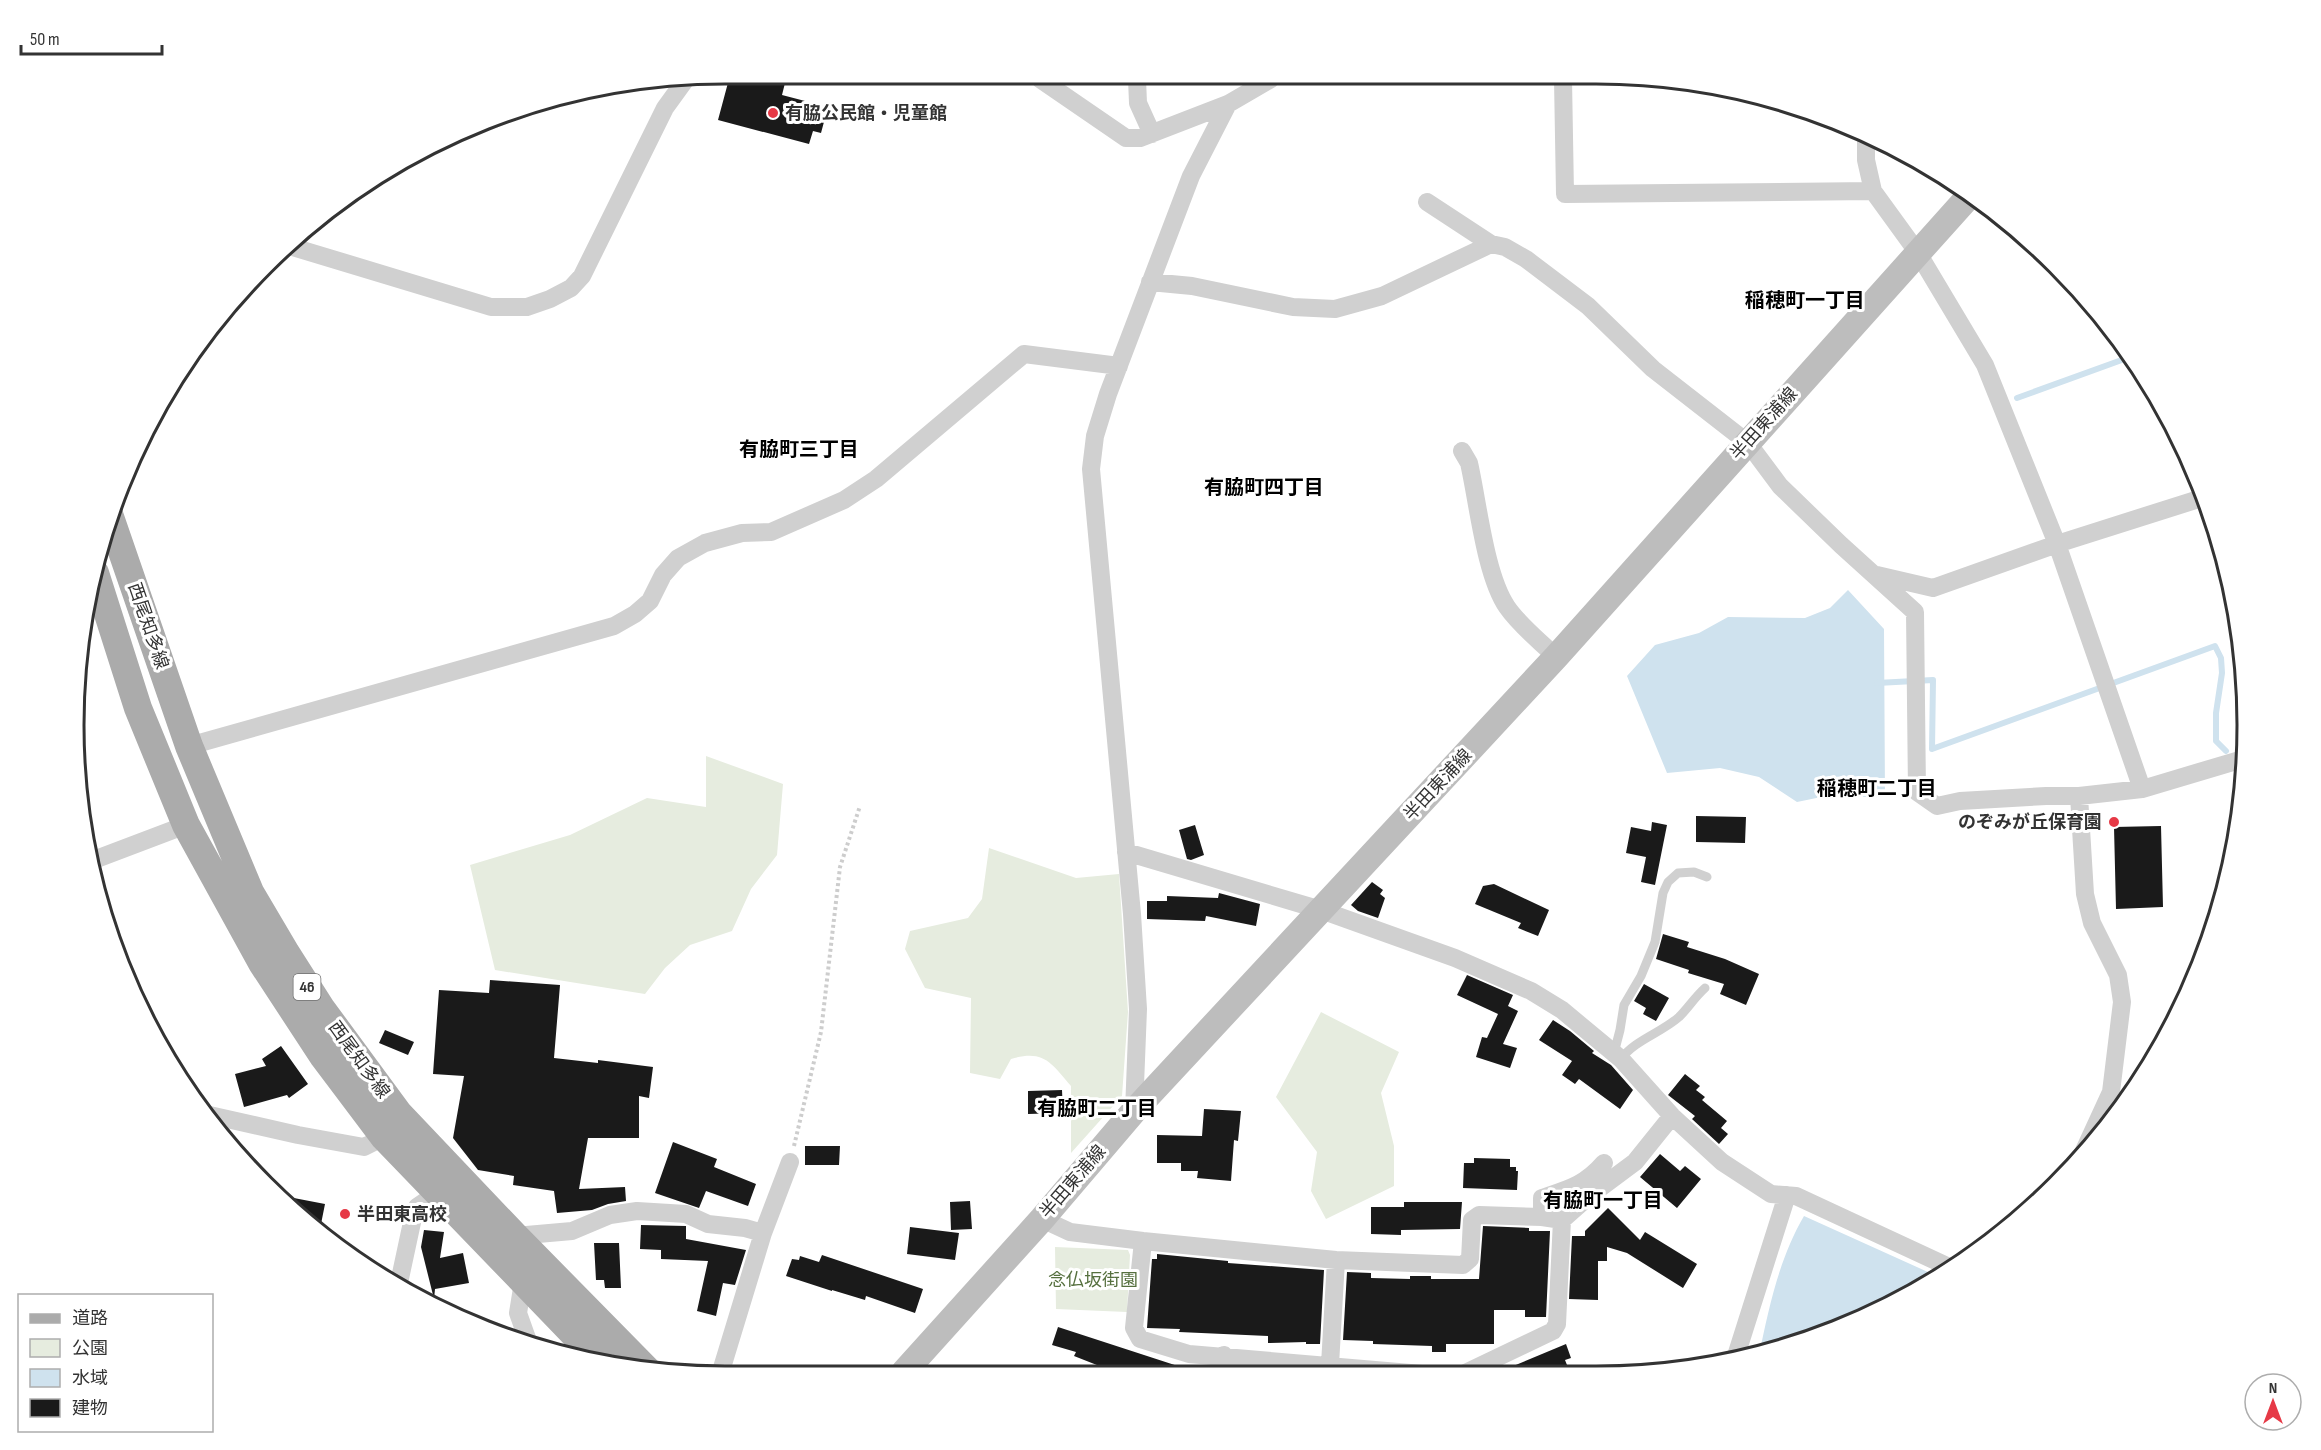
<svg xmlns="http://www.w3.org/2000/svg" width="2321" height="1450" font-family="'Sofia Sans Condensed','Noto Sans JP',sans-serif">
  <rect width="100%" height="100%" fill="#fff"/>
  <path fill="#e6ecdf" d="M706,756L783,784L777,855L751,889L732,931L690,945L665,968L645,994L495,970L470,865L570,835L647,798L706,807Z
    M989,848L1076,878L1119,874L1128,1012L1122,1096L1071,1153V1086C1051,1063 1044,1049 1011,1059L1000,1079L970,1073L971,998L925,988L905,949L910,931L968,918L982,899Z
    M1321,1012L1399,1052L1381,1093L1394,1146V1186L1326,1219L1311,1191L1317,1152L1276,1097Z
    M1055,1247L1128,1250L1130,1255L1127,1312L1056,1309Z"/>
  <path fill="#cfe2ee" d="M1848,590L1884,629L1885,798L1831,795L1797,802L1759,777L1720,768L1667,773L1627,676L1655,645L1699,633L1728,617L1805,618L1830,608Z
    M1804,1216L1939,1277L1921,1289L1759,1355C1769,1307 1779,1259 1804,1216Z"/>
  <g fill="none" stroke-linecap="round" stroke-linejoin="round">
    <path stroke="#cfe2ee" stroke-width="6" d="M2017,398L2130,357
      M1877,683L1933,680L1932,749L2215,646L2221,658L2222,673L2216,713V741L2226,751"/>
  </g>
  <path fill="#1a1a1a" d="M729,79H786L782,95L828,107L821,133L813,131L809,144L718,120Z
    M1696,816L1746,817L1745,843L1696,842Z
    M1652,822L1667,825L1655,885L1641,882L1646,857L1626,853L1631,827L1651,831Z
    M1195,825L1204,855L1191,860L1187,859L1179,830Z
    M2161,826L2163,907L2116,909L2114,827Z
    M1372,882L1383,890L1380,894L1385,898L1378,918L1358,911L1351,905Z
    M1494,884L1549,910L1538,936L1518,928L1521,923L1475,904L1483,886Z
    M1219,893L1260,904L1256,926L1206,916L1205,921L1147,919V901H1167V896L1218,898Z
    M1663,934L1689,942L1687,947L1725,959L1759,974L1746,1005L1720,994L1724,984L1688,973L1689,970L1656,959Z
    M1467,975L1513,995L1508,1006L1518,1011L1503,1044L1517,1048L1510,1068L1476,1057L1482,1037L1487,1038L1498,1014L1457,995Z
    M490,980L560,985L554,1058L598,1063V1060L653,1067L649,1098L639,1096V1138H588L579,1189L625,1187L626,1201L608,1204L592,1210L557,1213L554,1191L513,1185L514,1176L478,1170L453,1138L464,1076L433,1074L439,990L489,993Z
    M1644,984L1669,998L1656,1021L1643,1014L1646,1008L1634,1001Z
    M1553,1020L1570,1031L1594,1051L1592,1053L1611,1065L1633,1090L1620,1109L1579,1079L1575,1084L1562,1075L1572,1061L1539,1040Z
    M385,1030L414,1042L408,1055L379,1043Z
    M281,1046L308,1084L289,1098L287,1095L244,1107L235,1074L266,1066L262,1059Z
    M1685,1074L1700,1086L1696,1090L1705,1097L1702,1100L1727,1121L1721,1128L1728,1134L1719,1144L1692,1119L1695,1116L1668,1095Z
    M1062,1090L1063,1113L1028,1114V1091Z
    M1204,1109L1241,1111L1238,1141L1234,1140L1231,1181L1197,1178L1198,1171H1181V1163H1157V1135L1202,1136Z
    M673,1142L717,1159L714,1167L756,1184L748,1206L706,1191L699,1208L655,1193Z
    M805,1146H840L839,1165H805Z
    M1660,1154L1680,1171L1685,1166L1701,1179L1677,1208L1640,1177Z
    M1474,1158L1510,1159V1167H1516V1171H1518L1517,1190L1463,1188L1464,1163H1474Z
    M273,1194L325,1204L319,1234L305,1221Z
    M970,1201L972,1229L951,1230L950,1202Z
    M1404,1202H1462L1460,1229L1401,1230V1235L1371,1234V1207H1404Z
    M1608,1208L1640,1240L1645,1232L1697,1264L1683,1288L1627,1253L1607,1247V1261H1598V1300L1569,1299L1572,1236H1585V1231Z
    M641,1225L686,1226V1239L746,1250L735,1285L723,1283L716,1316L697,1311L708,1261L661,1259V1250L640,1249Z
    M1483,1226L1529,1228V1231H1550L1546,1317H1525V1310H1494V1344H1446V1352H1432V1346L1373,1344V1341L1343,1340L1347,1272L1371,1273V1278L1410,1279V1276H1431V1279H1479Z
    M910,1227L959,1233L955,1260L907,1254Z
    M424,1230L444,1232L440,1258L463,1253L469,1283L435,1289L434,1299L421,1247Z
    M594,1243H619L621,1288H605L604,1280H596Z
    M1157,1254L1228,1261V1263L1324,1270L1320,1344H1306V1342L1268,1343V1336L1179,1332L1180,1329L1147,1328L1152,1259H1157Z
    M822,1255L923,1289L915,1313L866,1296L865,1300L832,1290V1291L786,1276L792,1259L799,1260L800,1256L819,1262Z
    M1058,1327L1187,1369V1373H1118L1107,1369L1074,1356L1076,1352L1052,1345Z
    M1566,1344L1571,1358L1565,1360L1571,1375L1494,1374Z"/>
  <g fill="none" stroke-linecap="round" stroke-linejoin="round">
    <path stroke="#cdcdcd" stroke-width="4" stroke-dasharray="3 3" stroke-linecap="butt" d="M794,1146L821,1032L840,867L860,806"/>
    <path stroke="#d0d0d0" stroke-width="9" d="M1614,1053L1620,1030L1624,1005L1641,976L1655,942L1663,893L1668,882L1678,873L1694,872L1707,877
      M1621,1059C1635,1040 1661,1033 1679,1017C1688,1008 1695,997 1705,988"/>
    <path stroke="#d0d0d0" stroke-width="18" d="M1040,79L1126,138H1140L1228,104L1271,79
      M1137,79L1138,103L1152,134
      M1563,79L1565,194L1873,191
      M1866,135V160L1873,191L1918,253L1985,365L2057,544L2142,789
      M1427,202L1491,244
      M286,245L491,307H527L550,299L571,288L582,276L665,108L686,79
      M1150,282L1192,286L1293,307L1335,309L1382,296L1491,244L1505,247L1526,259L1588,306L1653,369L1748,443L1780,486L1841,545L1915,612L1917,792L1937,806L1960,801L2046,796H2079L2142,789L2246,758
      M1462,451L1469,463C1478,502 1485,575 1507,607C1520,626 1540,641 1556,657
      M1877,575L1933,588L2057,544L2205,497
      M189,746L614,626L635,614L650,601L663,575L678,558L705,543L742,533L771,532L844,500L876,479L1024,354L1119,366
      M2079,796L2085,894L2092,923L2118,975L2122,1002L2111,1092L2082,1155
      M1126,852L1321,910L1455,958L1531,991L1562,1010L1621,1059L1672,1116L1722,1162L1771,1194L1796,1196L1951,1268
      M91,861L186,825
      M1134,1111L1138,1009L1132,914L1091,469L1095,436L1108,394L1191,176L1228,104
      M205,1114L298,1135L364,1147L384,1137
      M1542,1217V1198C1569,1189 1585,1185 1604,1163
      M1042,1219L1070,1232L1143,1241L1336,1260L1463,1265L1470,1259L1472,1220L1479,1215L1542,1217L1562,1220L1557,1324L1553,1331L1463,1374
      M1562,1220L1588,1197L1635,1162L1672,1116
      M515,1236L572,1231L610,1215L637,1211L686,1214L708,1224L745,1228L763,1233
      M1143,1241L1134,1328L1140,1339L1189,1354L1422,1374
      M523,1282L518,1313L528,1341
      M399,1283L414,1213L417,1207L436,1194
      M1735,1359L1787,1195
      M1330,1365L1336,1260
      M721,1371L763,1233L790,1162
      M1222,1373L1224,1355"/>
    <path stroke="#bdbdbd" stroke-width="26" d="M904,1372L1042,1219L1134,1111L1556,657L1970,195"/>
    <path stroke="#ababab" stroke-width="28" d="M109,514L189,746L250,892L286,953L321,1008L399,1114L515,1236L648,1371
      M95,573L138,708L186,825L262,963L323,1056L384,1137L599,1360"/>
  </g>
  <g fill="#e63946" stroke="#fff" stroke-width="2">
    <circle cx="773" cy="113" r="6"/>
    <circle cx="2114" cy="822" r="6"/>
    <circle cx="345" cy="1214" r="6"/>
  </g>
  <g text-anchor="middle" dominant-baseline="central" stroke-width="6" stroke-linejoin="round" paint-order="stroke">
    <rect fill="#fff" stroke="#707070" stroke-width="1.5" x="293.5" y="974" width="27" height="26" rx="4.5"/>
    <g font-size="16" font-weight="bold" fill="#333">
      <text x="307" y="987">46</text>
    </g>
    <g font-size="18" font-weight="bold" fill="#333" stroke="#fff" text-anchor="start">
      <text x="785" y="113">有脇公民館・児童館</text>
      <text x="2102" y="822" text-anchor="end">のぞみが丘保育園</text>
      <text x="357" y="1214">半田東高校</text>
    </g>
    <g font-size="18" fill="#333" stroke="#fff">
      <text transform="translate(1764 424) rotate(-48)">半田東浦線</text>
      <text transform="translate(148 626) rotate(71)">西尾知多線</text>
      <text transform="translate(1438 785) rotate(-47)">半田東浦線</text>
      <text transform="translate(359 1060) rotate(54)">西尾知多線</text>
      <text transform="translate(1073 1182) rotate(-49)">半田東浦線</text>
    </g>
    <g font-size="18" fill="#56703f" stroke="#fff">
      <text x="1093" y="1280">念仏坂街園</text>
    </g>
    <g font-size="20" font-weight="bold" fill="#000" stroke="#fff">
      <text x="1805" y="301">稲穂町一丁目</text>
      <text x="799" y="450">有脇町三丁目</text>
      <text x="1264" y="488">有脇町四丁目</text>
      <text x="1877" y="789">稲穂町二丁目</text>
      <text x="1097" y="1109">有脇町二丁目</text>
      <text x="1603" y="1201">有脇町一丁目</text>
    </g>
  </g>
  <path d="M0 0H2321V1450H0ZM725 84H1596A641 641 0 0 1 2237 725V725A641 641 0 0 1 1596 1366H725A641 641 0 0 1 84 725V725A641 641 0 0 1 725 84Z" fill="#fff" fill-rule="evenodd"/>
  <path fill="none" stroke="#333" stroke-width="3" d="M725 84H1596A641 641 0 0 1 2237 725V725A641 641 0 0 1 1596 1366H725A641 641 0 0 1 84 725V725A641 641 0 0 1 725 84Z"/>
  <rect x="18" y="1294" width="195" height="138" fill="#ffffff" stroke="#adadad" stroke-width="1.5"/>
  <rect x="30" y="1314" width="30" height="9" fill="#ababab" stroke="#adadad" stroke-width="1.5"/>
  <text x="72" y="1324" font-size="18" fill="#333333">道路</text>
  <rect x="30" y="1339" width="30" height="18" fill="#e6ecdf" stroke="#adadad" stroke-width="1.5"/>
  <text x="72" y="1354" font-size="18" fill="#333333">公園</text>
  <rect x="30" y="1369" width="30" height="18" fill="#cfe2ee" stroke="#adadad" stroke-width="1.5"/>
  <text x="72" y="1384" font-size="18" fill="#333333">水域</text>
  <rect x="30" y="1399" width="30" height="18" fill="#1a1a1a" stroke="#adadad" stroke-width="1.5"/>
  <text x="72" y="1414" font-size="18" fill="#333333">建物</text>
  <g transform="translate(2273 1402)"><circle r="28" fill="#ffffff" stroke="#adadad" stroke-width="1.5"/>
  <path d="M0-4.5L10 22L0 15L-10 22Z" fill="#e63946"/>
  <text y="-9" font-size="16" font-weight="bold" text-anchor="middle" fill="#333333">N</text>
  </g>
  <path d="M21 45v9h141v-9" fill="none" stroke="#333333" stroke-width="3"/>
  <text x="30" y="45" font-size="18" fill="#333333" stroke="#ffffff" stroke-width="4.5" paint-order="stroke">50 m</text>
</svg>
